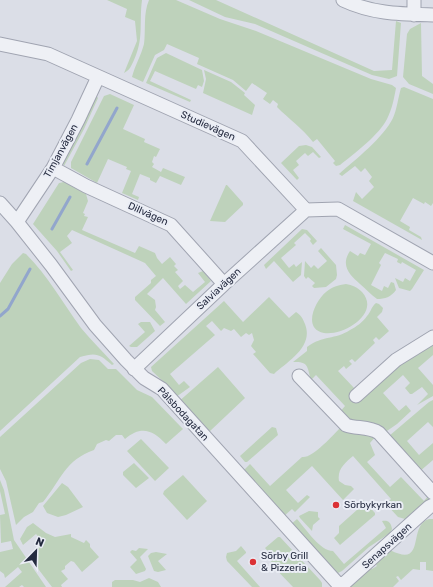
<svg xmlns="http://www.w3.org/2000/svg" width="433" height="587" font-family="Rubik,sans-serif">
  <rect width="100%" height="100%" fill="#dbdee7"/>
  <path fill="#bed2bb" d="M107,0H142C139,23 144,38 134,60C131,66 130,70 124,73L137,41L135,21L125,17L127,9Z
    M149,0H176L220,19L256,31L371,79L392,85L396,88C394,99 392,109 387,119C380,134 354,154 340,165L336,166L333,163L335,161L317,139L313,142C302,128 289,119 277,107L278,104L273,100L270,104L263,99L267,93L252,83L246,91L233,80L197,64L199,58L167,44L164,50L155,55L143,82L132,77C135,65 141,56 144,44C146,29 143,14 149,0Z
    M189,0H216L374,71L392,70L396,21L401,23L397,76L389,79L372,75L255,24L225,17Z
    M421,23L422,76L433,84V94L409,84L403,77L407,34L410,29Z
    M166,53L202,70L204,81L202,87L198,85L196,89L155,71L150,81L191,100L190,102L146,83L157,58Z
    M204,70L231,82L245,93L244,95L255,105L252,115L203,93L206,79Z
    M404,87L433,99V203L431,206L425,202L424,204L413,198L400,221L410,227L409,230L421,237L422,240L353,201L356,192L362,199L374,187L369,181L372,177L365,168L361,172L355,166L342,176L339,174C355,160 384,137 393,118C397,109 398,98 401,88Z
    M95,94L98,98L84,129L64,166L62,161Z
    M110,94L134,105L123,129L145,139L144,142L160,149L156,157L154,156L152,162L154,164L152,167L161,172L163,168L185,177L181,185L160,176L156,183L150,180V178L140,174L132,194L139,197L138,200L122,193L131,171L126,169L127,167L108,159L97,183L71,168V162L104,96Z
    M306,145L312,147L321,157L319,158L313,152L308,156L305,153L296,161L299,165L293,170L299,178L297,180L281,163L299,146Z
    M64,182L86,194L88,201L83,213L85,214L84,216L88,217L82,230L135,253L139,246L155,253L157,258L162,264L170,257L176,264L174,266L178,270L175,272L183,281L178,286L180,289L185,285L193,292L205,282L198,273L203,271L211,281L186,304L163,278L147,294L155,300L156,307L155,310L165,322L160,326L135,300V297L151,283V280L156,276L145,263L72,230L67,236L72,243L60,252L73,270L71,271L57,251L33,224L59,183Z
    M226,185H227L243,203V205L225,222L210,221Z
    M345,225L424,270L412,289L410,291L399,288L395,278L403,282L405,278L410,281L416,270L402,262L401,264L397,262L398,259L385,253L379,263L381,265L371,285L382,291L384,286L388,288L391,282L394,283L396,290C391,297 385,299 377,299C370,294 366,289 360,284C350,275 340,266 350,251L358,256L360,253L365,255L371,244L343,229Z
    M302,229L307,230L317,241L313,245L310,241L311,239L305,233L294,243L296,245L281,258L289,268L294,264L296,267L302,262L301,275L293,282L274,261L266,269L264,265Z
    M321,248L336,265L337,275L336,279L326,287L314,288L312,286L315,283L308,277L306,279L304,276L305,261L311,268L314,265L318,269L327,261L318,251Z
    M23,253L26,254C48,276 63,303 81,328C91,340 103,352 114,364L112,365C100,354 96,352 80,357L0,431V283L12,264Z
    M346,284C352,285 357,287 362,292C381,313 344,336 324,333C302,329 315,301 326,292C332,287 338,285 346,284Z
    M269,297L289,318L296,312C301,315 303,319 305,324C314,347 288,361 274,374L270,373L253,354L256,352L251,346L254,340L252,333L249,335L246,333L241,337L234,329L231,331L224,328L221,331L212,321L206,326L215,335L170,374L179,385L184,381L190,387L176,397L169,387L152,371L151,367L224,301L243,322Z
    M376,303L379,304L383,308L382,312L377,317L389,331L379,340L376,337L373,340L375,343L355,362L352,359L349,361L352,364L346,369L344,366L338,371L355,389L350,397L353,402L393,365L433,340V355L418,368L433,385V396L417,405L428,394L422,387L412,394H410L405,388L410,383L403,375L383,393L399,411L406,405L411,411L397,424L384,433L354,423L339,413L345,406L316,375L311,380C307,367 309,361 293,362L307,351V347C323,335 335,340 350,330C356,327 363,322 367,316C371,312 371,307 376,303Z
    M141,322H150L155,331L137,347H131L129,346L145,332L138,324Z
    M90,359L99,360L108,369H116L137,390L152,397L183,429L166,444C153,430 141,425 125,439L122,435H116L109,441L106,440L97,444L94,450C65,460 61,480 43,502L39,503L33,512L24,517L16,525L6,481L0,469V437L81,363Z
    M218,367L245,398L209,432L177,403Z
    M433,400V427L428,422L407,441L419,455L433,443V460L419,472L389,436L429,402Z
    M272,427L276,428L278,435L247,462H245L240,456Z
    M340,428L376,436L370,443L375,455L367,462L390,487L401,477L424,501L429,495L428,500L405,519L398,517L386,504L391,499L353,456C345,463 337,469 339,481L345,485L351,486L354,489L343,500L312,466L286,490L298,503L307,495L310,497L295,512L292,509L283,517L243,471L250,464L270,486L302,457C312,459 333,435 340,428Z
    M141,439L169,468L155,481L127,451Z
    M134,463L149,478L136,488L123,475V472Z
    M183,475L207,501L187,520L163,494L164,491Z
    M0,480L4,490L14,540L46,587H24L22,585L19,587H5L22,572L18,567L5,578L4,574L0,571V552L13,549L11,541L1,543L0,515L5,514L0,491Z
    M62,483L68,487L83,507L66,515L58,517L47,513L43,506Z
    M363,500L375,513V515L340,545L334,538L339,533V526L358,509L355,506Z
    M309,511L318,512V517L320,519L313,525L312,531L300,518L299,516Z
    M297,519C306,529 320,551 333,551L344,564L386,528L382,521C388,520 391,522 392,529L390,533L369,547L342,571L338,573L331,571L289,526Z
    M429,519H433V571L426,570V562H420V570L413,569L401,580L398,576L396,577L399,581L393,587H346L357,578L360,577L370,567L372,569L377,566L375,563L390,550C427,569 407,525 429,519Z
    M33,523L46,533L55,537L71,534V537L84,543L86,540L90,544V547L99,557L82,572L74,562L71,561L65,566V569L61,571L68,579L61,585L62,587H52L39,570L31,554L43,542L36,534L23,545L20,539L27,527Z
    M278,537H280L320,580L322,583V587H293L270,563L274,558L265,548Z
    M241,546L246,552V553L237,561L260,587H252L227,561L226,557L227,553L236,551Z
    M139,548L148,549L140,557L146,569L145,571L136,574L130,567L137,560L130,552L132,550L136,551Z
    M156,552L167,554L158,561L166,570L158,572L154,571L148,556L151,553Z
    M149,578L158,582L161,587H112V582L115,580H133L140,582Z"/>
  <g fill="none" stroke-linecap="round" stroke-linejoin="round">
    <path stroke="#92a6cc" stroke-width="3" d="M87,164L117,108
      M52,229L70,197
      M0,316L8,309L30,269"/>
    <defs>
      <path id="minor" d="M343,0C373,14 400,14 433,15
        M414,0V15
        M0,44L48,54L242,141L306,210
        M53,168L86,186L171,225L224,284
        M0,203L17,222L51,265L95,325L126,360L144,378L162,389L340,586
        M306,210L338,209L433,263
        M17,222L53,168L78,120L98,77
        M134,369L224,284L306,210
        M299,376L346,425C356,429 369,426 379,433L433,493
        M356,396L396,360L433,337
        M340,587L429,507L433,505"/>
    </defs>
    <use href="#minor" stroke="#a0a4b1" stroke-width="15"/>
    <use href="#minor" stroke="#eef0f5" stroke-width="13"/>
  </g>
  <g fill="#db3135" stroke="#eaedf5" stroke-width="1.5">
    <circle cx="336" cy="505" r="4"/>
    <circle cx="253" cy="562" r="4"/>
  </g>
  <g text-anchor="middle" dominant-baseline="central" stroke-width="4" stroke-linejoin="round" paint-order="stroke">
    <g font-size="10" fill="#242a3f" stroke="#eaedf5">
      <text transform="translate(208 126) rotate(24)">Studievägen</text>
      <text transform="translate(61 151) rotate(-61)">Timjanvägen</text>
      <text transform="translate(148 214) rotate(24)">Dillvägen</text>
      <text transform="translate(219 289) rotate(-43)">Salviavägen</text>
      <text transform="translate(183 414) rotate(47)">Pålsbodagatan</text>
      <text transform="translate(387 546) rotate(-42)">Senapsvägen</text>
    </g>
    <g font-size="10" fill="#242a3f" stroke="#eaedf5" text-anchor="start">
      <text x="344" y="505">Sörbykyrkan</text>
      <text x="261" y="556">Sörby Grill<tspan x="261" dy="12">&amp; Pizzeria</tspan></text>
    </g>
  </g>
  <g transform="translate(36 551) rotate(23)" stroke="#eaedf5" stroke-width="3" paint-order="stroke">
  <path d="M0-3L7 15L0 10L-7 15Z" fill="#242a3f"/>
  <text y="-6" font-size="11" font-weight="bold" text-anchor="middle" fill="#242a3f">N</text>
  </g>
</svg>
